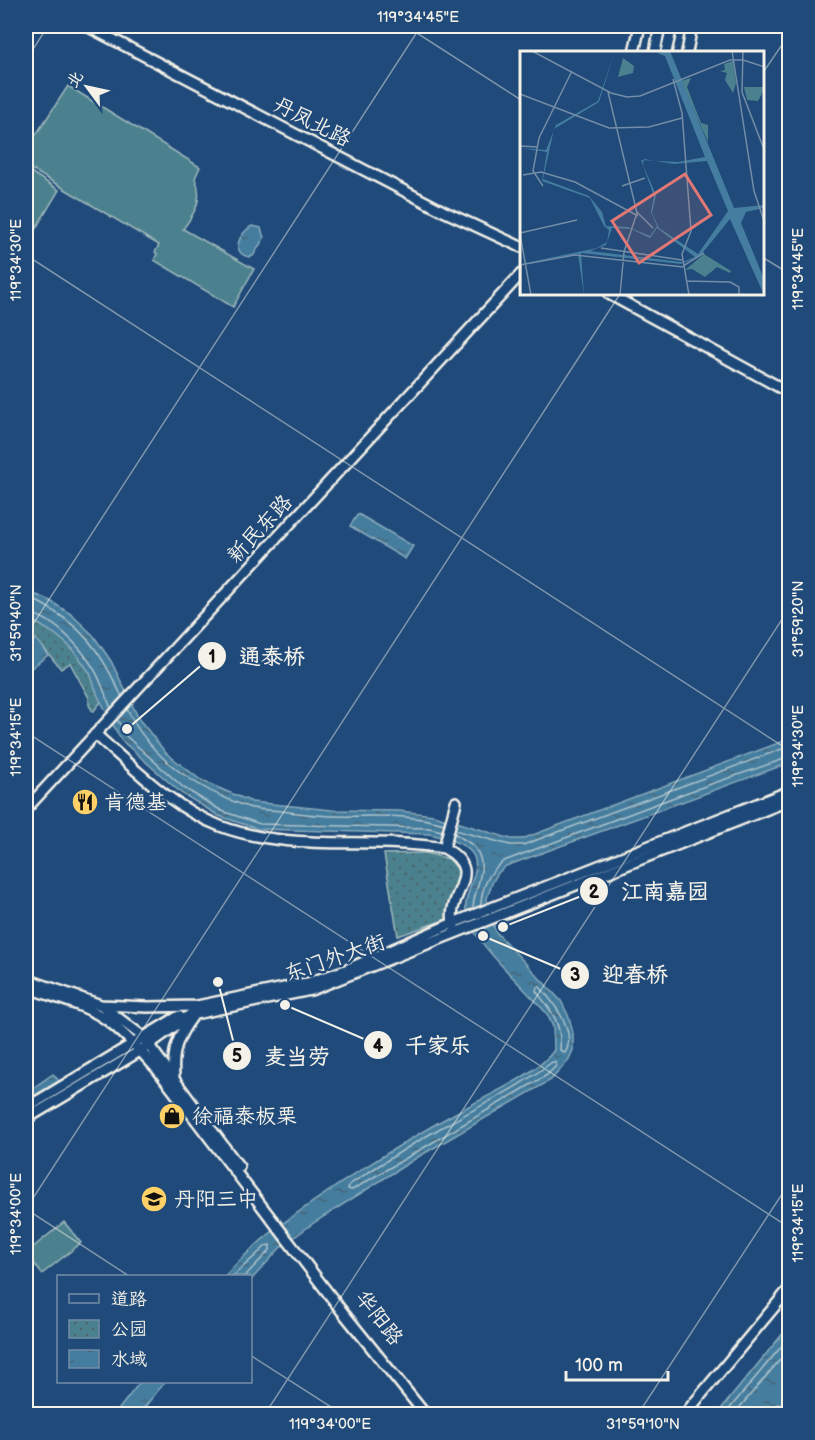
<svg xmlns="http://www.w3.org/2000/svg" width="815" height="1440" font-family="'Balsamiq Sans','LXGW WenKai TC',sans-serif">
  <defs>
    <pattern id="park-dots" width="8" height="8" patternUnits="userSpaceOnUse" patternTransform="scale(1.5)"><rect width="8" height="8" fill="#4b818e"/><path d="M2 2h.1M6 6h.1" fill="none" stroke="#4a676e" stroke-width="1.8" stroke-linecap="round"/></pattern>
    <pattern id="water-ripples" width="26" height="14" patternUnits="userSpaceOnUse" patternTransform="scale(1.5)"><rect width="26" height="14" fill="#447d9f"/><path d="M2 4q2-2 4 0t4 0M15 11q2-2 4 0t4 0" fill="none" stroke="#466577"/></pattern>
  </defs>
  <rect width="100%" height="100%" fill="#1f4a7a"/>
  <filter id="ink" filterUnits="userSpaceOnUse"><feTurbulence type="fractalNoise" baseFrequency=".0167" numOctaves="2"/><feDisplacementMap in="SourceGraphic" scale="12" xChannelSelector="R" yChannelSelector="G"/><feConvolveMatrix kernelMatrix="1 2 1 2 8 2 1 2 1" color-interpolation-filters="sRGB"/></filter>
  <g filter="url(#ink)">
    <path fill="#4b818e" stroke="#a0b9bb" stroke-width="1.5" d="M68,86L200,167L195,178C204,198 195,213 183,229L254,269L233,307L154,260L157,254L155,252L159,245L26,166V150Z
      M26,169L59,190L32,235L26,231Z
      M64,1222L81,1243L42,1274L26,1253Z"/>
    <path fill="url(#park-dots)" stroke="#a0b9bb" stroke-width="1.5" d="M26,618C52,627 74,647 89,671C94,681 96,692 101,702L93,712L89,705V698L70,663L61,669L36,639L26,647Z
      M426,853L449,859L459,871L447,919L398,936L384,854Z"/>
    <path fill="url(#water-ripples)" stroke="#8aabbc" stroke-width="1.5" d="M252,226L261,228L264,238L253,256L249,257C230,253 239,233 252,226Z
      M358,514L413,546L405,559L350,526Z
      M26,591L47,599L71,614L93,635L111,661L139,719L166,753L202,781L252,802L332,810L399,811L434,815L511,839H522L789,739V763L506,866L498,873L493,881L487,898V911L497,933L561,1001L569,1017L573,1033V1050L568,1061L551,1080L418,1157L315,1222L281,1247L251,1280L250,1276H225C261,1235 308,1205 353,1175C383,1156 412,1137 443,1120C471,1103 537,1076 554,1050L553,1027L547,1014C524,987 485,953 469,923C451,886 516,852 429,834L258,829L219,816L181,793L121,740L98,696L90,673L73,649L55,634L35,622L26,618Z
      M36,639L48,655L26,672V647Z
      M53,1074L60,1082L26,1106V1093Z
      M789,1326V1395L781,1405L777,1404L768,1414H717Z
      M140,1382H165L139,1414H115Z"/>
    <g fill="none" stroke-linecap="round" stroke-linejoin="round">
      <path stroke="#aec3cb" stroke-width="1.5" d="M26,597C36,600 46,606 55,612C90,634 105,661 122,697
        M26,613C52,616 81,647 94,669C101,680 105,695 111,708
        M127,709C150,758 198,790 248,807C258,810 270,810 280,811C298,813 317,816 335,816C371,817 409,813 444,824
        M117,719L126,736L184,788L222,811L260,824L429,828L442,831
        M455,830L510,845H523L790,746
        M454,833C460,838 469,841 474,847C491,867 473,888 473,909
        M481,906C481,888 489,871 504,861L688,792L790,757
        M537,987H540C553,1002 578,1032 565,1053L560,1050C562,1023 552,1011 536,991Z
        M552,1062H555L556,1066L547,1075L352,1190L348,1189L349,1185C381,1164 414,1142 448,1124C483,1104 520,1087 552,1062Z
        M233,1276L266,1246L270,1245V1250L245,1276
        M725,1414L790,1336
        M734,1414L790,1348"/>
      <defs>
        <path id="secondary" d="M87,26L443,211L521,247
          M634,52L640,26
          M655,52L660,26
          M666,52L672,26
          M687,52L692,26
          M609,294L790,393
          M95,734C133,767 172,808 220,826C292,853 370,836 444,848
          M26,809L521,274
          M454,927C443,894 489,873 444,848L456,802
          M26,979L101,1005L147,1007L197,1006L308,983L343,971L453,923L790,791
          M26,987C52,997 84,1004 107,1020C126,1034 141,1052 157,1069L341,1310L425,1414
          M101,1005L142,1036L239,1167
          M174,1076C172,1052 177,1037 192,1017
          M26,1108L179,1016
          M26,1119L140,1051L190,1015L311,990L790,800
          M685,1414L790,1288"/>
      </defs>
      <use href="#secondary" stroke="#f4f1e8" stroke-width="14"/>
      <use href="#secondary" stroke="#1f4a7a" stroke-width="9"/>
    </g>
  </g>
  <path fill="none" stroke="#f4f1e8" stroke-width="1.5" stroke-opacity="0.45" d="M406,26L521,100M26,60L48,26M762,74L790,33M26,255L790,751M762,257L790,274M26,635L421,26M26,732L790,1228M26,1209L129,1276M26,1209L620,294M250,1355L342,1414M265,1414L790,607M638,1414L790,1182"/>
  <defs>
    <symbol id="restaurant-disc" viewBox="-11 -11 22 22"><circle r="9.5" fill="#ffd166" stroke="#1f4a7a"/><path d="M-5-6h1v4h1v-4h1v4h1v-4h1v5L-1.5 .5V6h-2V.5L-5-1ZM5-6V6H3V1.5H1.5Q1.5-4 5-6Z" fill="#111"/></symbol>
    <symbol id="shop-disc" viewBox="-11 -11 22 22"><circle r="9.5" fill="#ffd166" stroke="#1f4a7a"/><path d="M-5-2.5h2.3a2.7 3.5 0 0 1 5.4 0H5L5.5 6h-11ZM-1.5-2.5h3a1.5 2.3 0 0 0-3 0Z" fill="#111"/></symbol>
    <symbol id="school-disc" viewBox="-11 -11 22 22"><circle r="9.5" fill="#ffd166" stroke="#1f4a7a"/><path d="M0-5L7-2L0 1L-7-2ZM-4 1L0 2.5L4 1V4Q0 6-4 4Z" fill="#111"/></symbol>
  </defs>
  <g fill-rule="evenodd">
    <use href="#restaurant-disc" x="70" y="787" width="30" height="30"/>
    <use href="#shop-disc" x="157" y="1101" width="30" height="30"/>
    <use href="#school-disc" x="139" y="1184" width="30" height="30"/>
  </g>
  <g text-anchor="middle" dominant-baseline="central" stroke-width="5" stroke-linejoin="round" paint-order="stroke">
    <g font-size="21" fill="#f4f1e8" stroke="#1f4a7a">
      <text transform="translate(312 122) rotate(27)">丹凤北路</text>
      <text transform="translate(260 529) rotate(-47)">新民东路</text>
      <text transform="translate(335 958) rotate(-19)">东门外大街</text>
      <text transform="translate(379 1318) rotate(52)">华阳路</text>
    </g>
    <g font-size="21" fill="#f4f1e8" stroke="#1f4a7a" text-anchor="start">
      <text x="104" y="802">肯德基</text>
      <text x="192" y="1116">徐福泰板栗</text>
      <text x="174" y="1199">丹阳三中</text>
    </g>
  </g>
  <g transform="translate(520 51)">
    <rect width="244" height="244" fill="#1f4a7a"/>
    <path d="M103,7L114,15L113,22L98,26Z" fill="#4b818e"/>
    <path d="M171,27L167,36L181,72L188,74V91L161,30ZM224,36H244V39L238,50L227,49ZM184,203L211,220L210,222L197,216L185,226L172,218L165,219Z" fill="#4b818e"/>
    <path d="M213,10L216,32L213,42L205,29L207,22L200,20L205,19L204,13Z" fill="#4b818e"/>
    <path d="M95,0L79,51L34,78L23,128L69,145L82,161L86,175L108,176L130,185L137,175L131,161L134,145L121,109L158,111L185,106L145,5L137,2L150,0L214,157L244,154V157L226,161L221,172L244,228V244L210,168L180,205L161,213L61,202L64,244L58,203L0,213L77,197L87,191L89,179L84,175L70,147L22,130L27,101L0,97L26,99L36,74L78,50ZM124,108L154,113L187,110L208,160L178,203L139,177L132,162L136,144L123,114ZM92,177L111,178L130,187L137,177L175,206L162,211L70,200L86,194Z" fill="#447d9f" fill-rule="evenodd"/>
    <path fill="none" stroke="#748da6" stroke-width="1.5" d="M12,0L91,42L107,46L120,45L210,9H223L245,16M212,0L234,140L245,173M223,0L222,41L245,101M153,28L162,62L171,180L162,203L169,244M88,41L117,162L104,201L100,244M0,43L89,77L129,76L162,67M0,95L18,96M3,124L21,121L55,131L118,165M23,135L13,120L19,87L52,20M102,135L125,127M117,161L133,177M0,182L57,169M0,183L11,244M81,197L162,209M0,214L55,204L163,216M163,215L184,202M166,230L210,231L219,236V244M1,244V214"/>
    <path fill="#e27875" fill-opacity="0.15" stroke="#e27875" stroke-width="3" d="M165,123L191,164L119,212L92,170Z"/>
    <rect width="244" height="244" fill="none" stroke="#f4f1e8" stroke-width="3"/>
  </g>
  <path fill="none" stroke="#f4f1e8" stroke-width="2" d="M127 729L212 656M503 927L594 891M483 936L575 975M285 1005L378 1045M218 982L237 1056"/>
  <g fill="#f4f1e8" stroke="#1f4a7a" stroke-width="2">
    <circle cx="127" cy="729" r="6"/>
    <circle cx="503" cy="927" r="6"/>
    <circle cx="483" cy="936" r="6"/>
    <circle cx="285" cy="1005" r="6"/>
    <circle cx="218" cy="982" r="6"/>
    <circle cx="212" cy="656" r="15"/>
    <circle cx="594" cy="891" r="15"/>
    <circle cx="575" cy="975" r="15"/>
    <circle cx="378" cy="1045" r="15"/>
    <circle cx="237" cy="1056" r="15"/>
  </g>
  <g font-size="18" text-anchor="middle" font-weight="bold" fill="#111">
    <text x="212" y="663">1</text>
    <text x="594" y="898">2</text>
    <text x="575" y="981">3</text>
    <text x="378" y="1052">4</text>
    <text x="237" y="1062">5</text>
  </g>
  <g font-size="22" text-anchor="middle" font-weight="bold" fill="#f4f1e8" stroke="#1f4a7a" stroke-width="5" stroke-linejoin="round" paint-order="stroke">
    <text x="272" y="664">通泰桥</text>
    <text x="665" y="899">江南嘉园</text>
    <text x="635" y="982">迎春桥</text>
    <text x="438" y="1053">千家乐</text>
    <text x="297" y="1064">麦当劳</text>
  </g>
  <rect width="815" height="1440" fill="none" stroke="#1f4a7a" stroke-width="66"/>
  <rect x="57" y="1275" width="195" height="108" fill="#1f4a7a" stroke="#748da6" stroke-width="1.5"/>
  <rect x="69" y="1294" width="30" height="9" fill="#1f4a7a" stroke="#748da6" stroke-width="1.5"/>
  <text x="111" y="1305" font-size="18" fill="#f4f1e8">道路</text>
  <rect x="69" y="1320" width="30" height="18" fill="url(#park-dots)" stroke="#748da6" stroke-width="1.5"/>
  <text x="111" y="1335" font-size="18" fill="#f4f1e8">公园</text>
  <rect x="69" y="1350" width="30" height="18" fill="url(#water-ripples)" stroke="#748da6" stroke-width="1.5"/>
  <text x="111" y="1365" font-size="18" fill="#f4f1e8">水域</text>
  <g transform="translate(87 87) rotate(303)" stroke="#1f4a7a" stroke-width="4.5" paint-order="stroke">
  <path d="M0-4.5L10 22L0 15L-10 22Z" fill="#f4f1e8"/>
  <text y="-9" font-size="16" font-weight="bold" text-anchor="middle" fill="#f4f1e8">北</text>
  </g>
  <path d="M566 1371v9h102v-9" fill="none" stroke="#f4f1e8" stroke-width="3"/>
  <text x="575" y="1371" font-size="18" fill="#f4f1e8" stroke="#1f4a7a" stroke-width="4.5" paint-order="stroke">100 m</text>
  <rect x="33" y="33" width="749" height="1374" fill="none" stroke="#f4f1e8" stroke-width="2"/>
  <g font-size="15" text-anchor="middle" fill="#f4f1e8">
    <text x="418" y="22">119°34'45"E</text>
    <text transform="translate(16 260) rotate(-90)" y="5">119°34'30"E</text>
    <text transform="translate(798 269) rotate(-90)" y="5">119°34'45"E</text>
    <text transform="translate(798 619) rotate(-90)" y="5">31°59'20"N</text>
    <text transform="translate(16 623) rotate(-90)" y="5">31°59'40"N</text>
    <text transform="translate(16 737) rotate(-90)" y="5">119°34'15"E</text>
    <text transform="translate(798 746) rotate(-90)" y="5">119°34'30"E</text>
    <text transform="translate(16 1214) rotate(-90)" y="5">119°34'00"E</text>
    <text transform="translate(798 1223) rotate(-90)" y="5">119°34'15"E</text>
    <text x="330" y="1429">119°34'00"E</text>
    <text x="643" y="1429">31°59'10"N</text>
  </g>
</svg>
